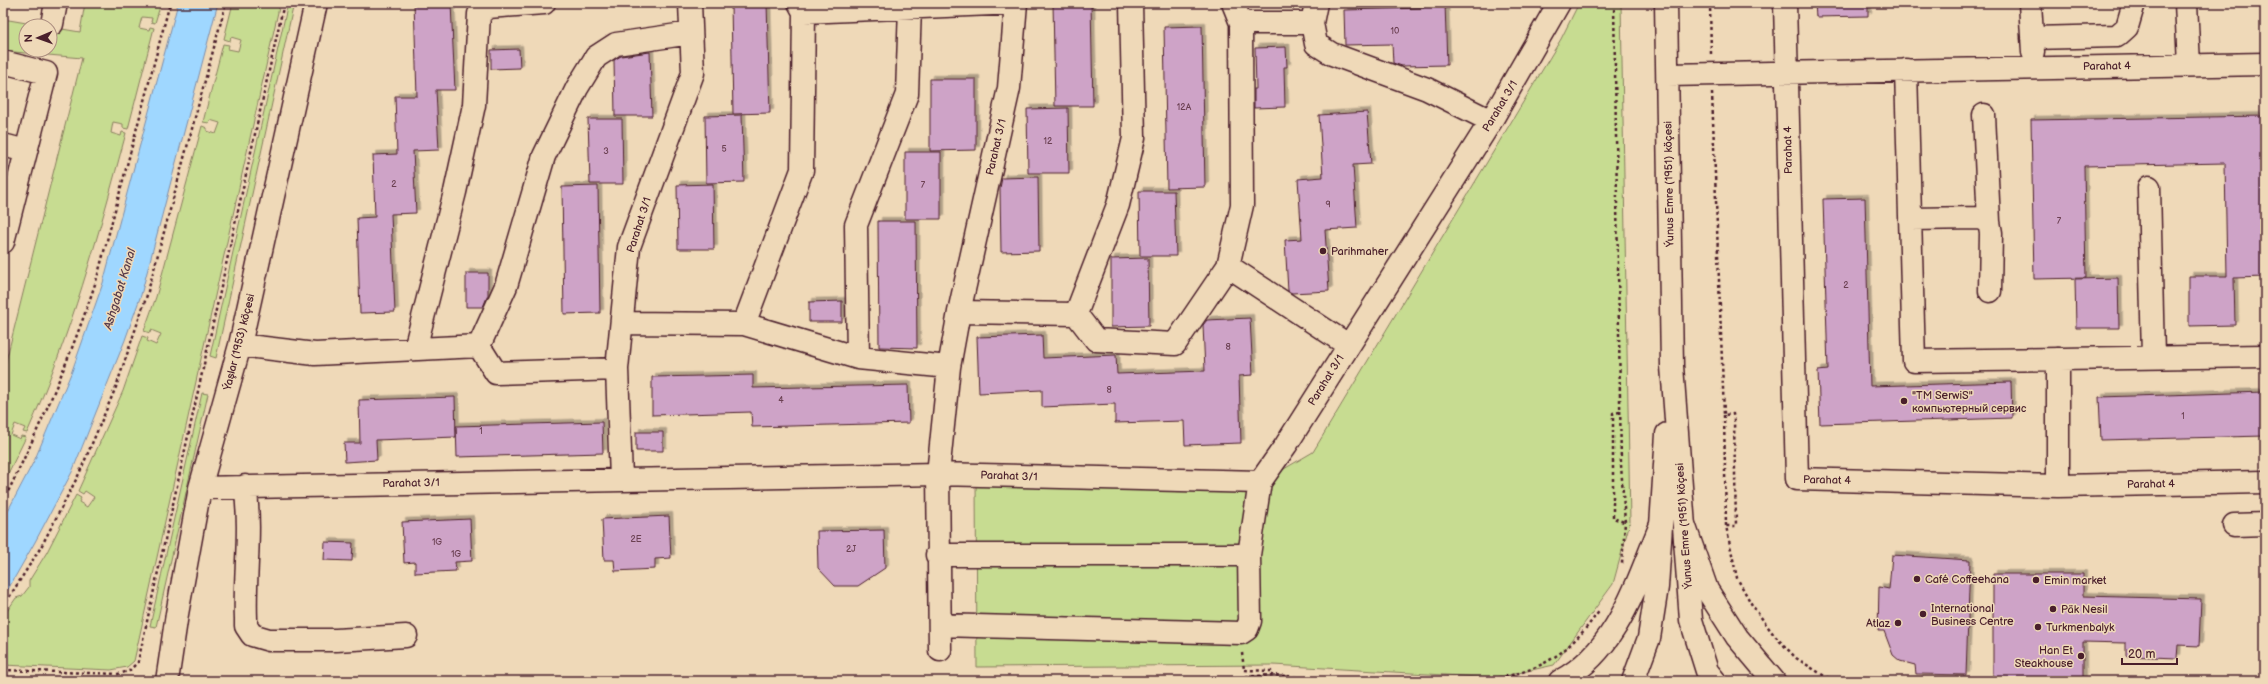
<svg xmlns="http://www.w3.org/2000/svg" width="2268" height="684" font-family="'Balsamiq Sans',sans-serif">
  <defs>
    <filter id="shadow"><feDropShadow dx="3.5" dy="-3.5" stdDeviation="0" flood-color="#0004"/></filter>
  </defs>
  <rect width="100%" height="100%" fill="#efd9b8"/>
  <filter id="ink" filterUnits="userSpaceOnUse"><feTurbulence type="fractalNoise" baseFrequency=".025" numOctaves="2"/><feDisplacementMap in="SourceGraphic" scale="8" xChannelSelector="R" yChannelSelector="G"/><feConvolveMatrix kernelMatrix="1 2 1 2 8 2 1 2 1" color-interpolation-filters="sRGB"/></filter>
  <g filter="url(#ink)">
    <path fill="#c7dc91" stroke="#887e5e" d="M85,3H161L155,23L151,22L152,18L142,17L139,28L149,30L150,27L154,28L128,129L123,128V124L113,122L111,133L121,136L122,132L126,133C98,237 71,335 27,433L23,432L25,428L15,424L11,435L20,439L21,436L26,437L3,484V373L82,58L3,51V19L44,26H26V50H50V27L80,32Z
      M233,3H280L134,661L127,667L111,670L3,665V617L16,598L22,596L29,587V581L47,552L76,495L81,498L79,502L87,507L94,497L85,491L83,494L78,491L123,391L142,336L148,338L147,341L156,345L161,334L151,330L150,333L144,331L156,297L202,126L207,128V131L216,134L220,123L210,120L209,123L203,122L223,44L229,45L228,49L238,51L241,40L231,37L230,41L224,39Z
      M288,3H294L216,358L210,356Z
      M1579,3H1621L1630,522L1613,584L1554,665L1496,678L1273,665L977,667L976,478L1272,476L1313,452L1561,39Z
      M202,393L208,394L156,627L150,626Z"/>
    <path fill="#9fd7ff" stroke="#7d8daa" d="M178,3H218L141,295L125,340L72,472L35,542L3,598V520L35,459L72,371L103,283Z"/>
    <path fill="#cea3c7" stroke="#4a1f2b" filter="url(#shadow)" d="M414,3H451L455,90H436L439,150L413,151L416,213L391,214L395,312L360,313L357,218L375,217L373,155L397,154L395,96H417Z
      M731,3H767L770,113L733,114Z
      M1053,3H1091L1093,106H1055Z
      M1424,3H1445L1447,65L1402,66L1393,63L1392,44L1345,45L1344,10L1424,8Z
      M1815,3H1868V16L1816,17Z
      M1202,26L1205,187L1167,188L1164,27Z
      M1286,47L1287,67H1284L1285,107L1254,108V89H1256L1255,48Z
      M519,49L520,68L491,69V50Z
      M650,52L652,116H615L614,60L621,56Z
      M930,79H976V150L930,151Z
      M1068,108L1069,173H1028L1027,109Z
      M1367,112L1371,164L1353,165L1357,228L1325,230L1329,291L1292,293L1288,291L1285,240L1302,239L1298,179L1323,177L1319,115Z
      M742,115L744,182L706,183L705,116Z
      M2265,116V277L2234,278L2235,325L2189,326V276H2227L2225,163L2084,166L2086,278L2034,279L2031,120Z
      M588,119H622L623,184H590Z
      M905,152H941V219H905Z
      M1038,177L1039,251L1001,252L1000,188L1002,178Z
      M713,184L714,249H678L677,185Z
      M598,186L600,313L564,314L562,187Z
      M1139,191H1174L1176,256H1140Z
      M1865,198L1870,386L2011,382L2012,418L1820,424L1818,371L1828,370L1823,199Z
      M878,221H916L917,348L879,347Z
      M1148,258L1149,326L1111,327V259Z
      M466,273H488V295L483,307H466Z
      M2118,278L2119,328H2076L2075,279Z
      M842,301V322H809V302Z
      M1250,318L1253,375L1239,376L1241,443L1185,445L1184,421L1115,423V404L1042,407V390L979,393L977,337L1042,335L1043,358L1116,355L1117,374L1205,371L1203,325L1207,320Z
      M753,375V388L908,385L909,423L752,427L751,412L652,415V377Z
      M2265,392V436L2101,440L2099,397Z
      M455,397L456,437L376,440L377,460L345,462L344,443H360L359,400Z
      M602,422L603,453L457,457L456,426Z
      M636,432H663V451H636Z
      M669,516L671,558L655,559V569L615,571L614,560H604L602,519Z
      M470,519L472,561L455,562L456,571L415,573V562L404,563L402,522Z
      M884,530L885,568L858,586H835L818,568L817,531Z
      M325,542L353,543L352,561L324,560Z
      M1892,555L1970,560L1966,675L1916,674L1915,665L1900,661L1893,655L1884,631H1878L1879,587L1889,589Z
      M1993,574H2083V596L2201,599L2199,646L2178,645L2177,658L2126,656V643L2083,642V681H1993Z"/>
    <g fill="none" stroke-linecap="round" stroke-linejoin="round">
      <defs>
        <path id="minor" d="M799,3L804,12L1016,3
          M1233,3L1241,23
          M1666,3L1672,366L1691,620L1707,671L1715,681
          M1785,3L1797,479L2058,486L2265,482
          M2030,3L2033,52
          M2186,3L2189,65
          M1312,23L1316,44L1332,54L1427,89L1491,121
          M52,24L56,3
          M2032,38L2117,36L2127,27L2134,3
          M3,62L46,73L3,242
          M1906,70L1914,361L2265,356
          M1668,75L2265,64
          M1984,115L1989,222
          M3,145L26,151
          M2149,187L2153,357
          M1910,219L1979,218L1989,222L1991,233L1990,291
          M1228,266L1348,345
          M959,312L1076,314L1096,340L1175,344L1228,266L1242,205L1241,23H1312L1316,3
          M1076,314L1118,205L1134,138L1131,3
          M622,323L744,324L858,358L949,367
          M744,324L802,170L804,12
          M240,345L315,354L479,346L496,373L617,369
          M479,346L506,286L544,156L577,88L596,57L616,44L691,33
          M415,349L455,192L474,105L479,14L488,7L544,3
          M858,358L856,225L907,94L910,7
          M2058,359V486
          M621,479L617,369L629,247L693,73L690,3
          M245,486C252,531 244,575 246,619V626L252,635L269,640H336L406,636
          M200,488L938,474L1260,482L1286,445L1491,121L1559,3
          M2234,525L2265,524
          M937,555H1249L1260,482
          M940,625L1241,633L1247,629L1250,621L1249,555
          M940,650L938,474L949,367L959,312L1009,88L1016,3
          M167,681L177,614L200,488L240,345L316,3
          M1633,681L1649,638L1657,587L1667,434"/>
        <path id="major" d="M1685,527L1707,590L1737,637L1774,681
          M1560,681C1618,650 1636,584 1660,527"/>
      </defs>
      <use href="#minor" stroke="#4a1f2b" stroke-width="25"/>
      <use href="#major" stroke="#4a1f2b" stroke-width="25"/>
      <path stroke="#4a1f2b" stroke-width="2.5" stroke-dasharray="3 3" stroke-linecap="butt" d="M1614,3L1621,465L1625,522L1622,564
        M1710,3L1711,54
        M1712,93L1724,415L1733,414L1734,420L1736,526H1726
        M1620,412L1613,413V518L1624,522
        M1724,415L1726,526L1737,578L1752,605L1774,635L1796,658L1826,677L1837,681
        M3,502C39,429 72,355 97,278L170,3
        M3,607L41,547L79,474L116,387L147,295L226,3
        M1242,653L1244,670L1271,671L1272,675
        M3,670L118,674L129,671L138,662L284,3
        M1513,676L1514,681
        M1244,681V677L1272,675L1341,681
        M1481,681C1540,672 1565,658 1600,610"/>
      <use href="#minor" stroke="#efd9b8" stroke-width="22"/>
      <use href="#major" stroke="#efd9b8" stroke-width="22"/>
    </g>
  </g>
  <g fill="#4a1f2b" stroke="#efd9b8" stroke-width="1.5">
    <circle cx="1323" cy="251" r="4"/>
    <circle cx="1904" cy="401" r="4"/>
    <circle cx="1917" cy="579" r="4"/>
    <circle cx="2036" cy="580" r="4"/>
    <circle cx="2053" cy="609" r="4"/>
    <circle cx="1923" cy="614" r="4"/>
    <circle cx="1898" cy="623" r="4"/>
    <circle cx="2038" cy="627" r="4"/>
    <circle cx="2081" cy="656" r="4"/>
  </g>
  <g text-anchor="middle" dominant-baseline="central" stroke-width="3" stroke-linejoin="round" paint-order="stroke">
    <g font-size="9" fill="#6b4052">
      <text x="1395" y="31">10</text>
      <text x="1184" y="107">12A</text>
      <text x="1048" y="141">12</text>
      <text x="724" y="149">5</text>
      <text x="606" y="151">3</text>
      <text x="394" y="184">2</text>
      <text x="923" y="185">7</text>
      <text x="1328" y="204">9</text>
      <text x="2059" y="221">7</text>
      <text x="1846" y="285">2</text>
      <text x="1228" y="347">8</text>
      <text x="1109" y="390">8</text>
      <text x="781" y="400">4</text>
      <text x="2183" y="416">1</text>
      <text x="481" y="431">1</text>
      <text x="636" y="539">2E</text>
      <text x="437" y="542">1G</text>
      <text x="851" y="549">2J</text>
      <text x="456" y="554">1G</text>
    </g>
    <g font-size="11" fill="#4a1f2b" stroke="#efd9b8">
      <text transform="translate(2107 66) rotate(-1)">Parahat 4</text>
      <text transform="translate(1500 106) rotate(-59)">Parahat 3/1</text>
      <text transform="translate(996 147) rotate(-77)">Parahat 3/1</text>
      <text transform="translate(1788 150) rotate(-91)">Parahat 4</text>
      <text transform="translate(1669 184) rotate(-91)">Ýunus Emre (1951) köçesi</text>
      <text transform="translate(639 225) rotate(-72)">Parahat 3/1</text>
      <text transform="translate(239 342) rotate(-76)">Ýaşlar (1953) köçesi</text>
      <text transform="translate(1326 380) rotate(-58)">Parahat 3/1</text>
      <text transform="translate(1009 476) rotate(2)">Parahat 3/1</text>
      <text transform="translate(1827 480) rotate(1)">Parahat 4</text>
      <text transform="translate(411 483) rotate(-1)">Parahat 3/1</text>
      <text transform="translate(2151 484) rotate(-1)">Parahat 4</text>
      <text transform="translate(1684 526) rotate(-94)">Ýunus Emre (1951) köçesi</text>
    </g>
    <g font-size="11" fill="#4a1f2b" stroke="#efd9b8" text-anchor="start">
      <text x="1331" y="251">Parihmaher</text>
      <text x="1912" y="395">"TM SerwiS"<tspan x="1912" dy="13">компьютерный сервис</tspan></text>
      <text x="1925" y="579">Café Coffeehana</text>
      <text x="2044" y="580">Emin market</text>
      <text x="1931" y="608">International<tspan x="1931" dy="13">Business Centre</tspan></text>
      <text x="2061" y="609">Päk Nesil</text>
      <text x="1890" y="623" text-anchor="end">Atlaz</text>
      <text x="2046" y="627">Turkmenbalyk</text>
      <text x="2073" y="650" text-anchor="end">Han Et<tspan x="2073" dy="13">Steakhouse</tspan></text>
    </g>
    <g font-size="12" font-style="italic" fill="#573b4b" stroke="#efd9b8">
      <text transform="translate(120 289) rotate(-73)">Ashgabat Kanal</text>
    </g>
  </g>
  <rect width="2268" height="684" fill="none" stroke="#efd9b8" stroke-width="16"/>
  <rect x="8" y="8" width="2252" height="668" fill="none" stroke="#4a1f2b" stroke-width="1.5" filter="url(#ink)"/>
  <g transform="translate(38 38) rotate(268)"><circle r="19" fill="#efd9b8" stroke="#ad8f80"/>
  <path d="M0-3L7 15L0 10L-7 15Z" fill="#4a1f2b"/>
  <text y="-6" font-size="11" font-weight="bold" text-anchor="middle" fill="#4a1f2b">N</text>
  </g>
  <path d="M2122 658v6h55v-6" fill="none" stroke="#4a1f2b" stroke-width="2"/>
  <text x="2128" y="658" font-size="12" fill="#4a1f2b" stroke="#efd9b8" stroke-width="3" paint-order="stroke">20 m</text>
</svg>
